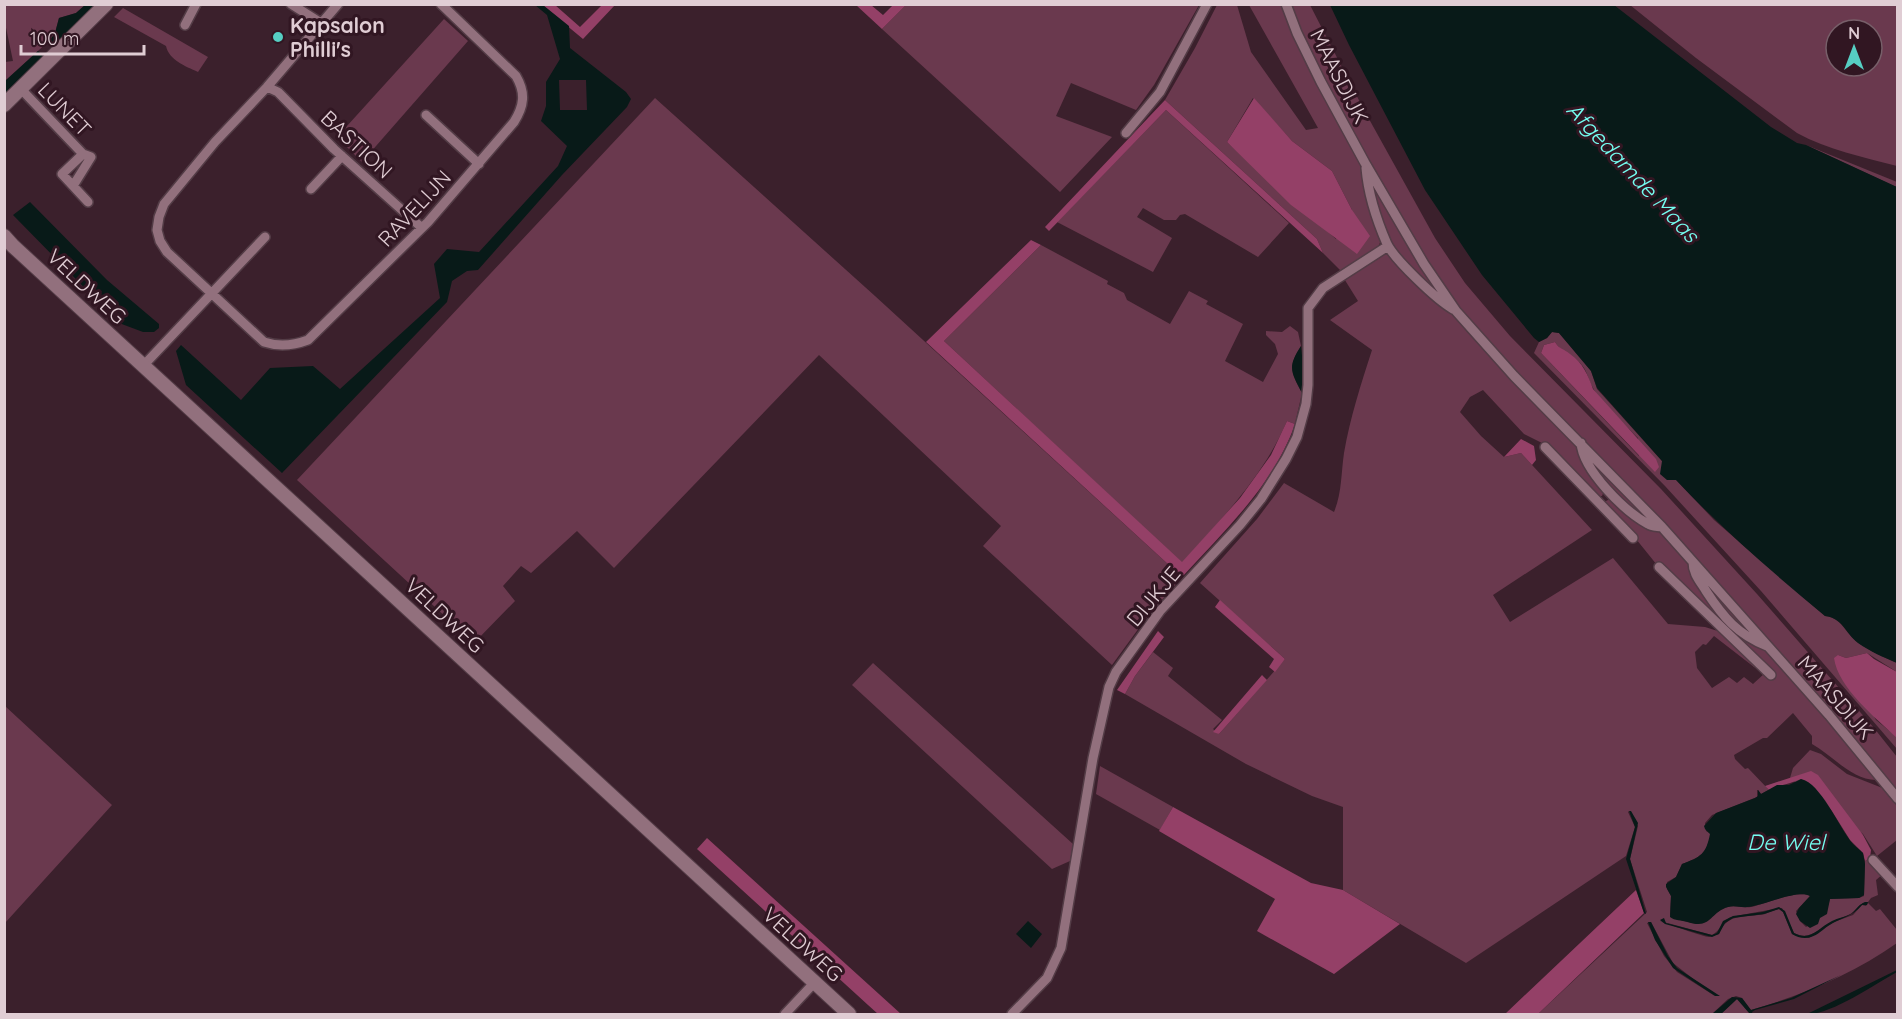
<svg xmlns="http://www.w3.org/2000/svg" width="1902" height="1019" font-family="Quicksand,sans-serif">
  <rect width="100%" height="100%" fill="#3b202c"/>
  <path fill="#6a394e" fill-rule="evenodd" d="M5,5H85L76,13L59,18L55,33L50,40L5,81V62L13,61L5,23Z
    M906,5H1199L1154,85L1136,110L1071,83L1056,116L1112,137L1060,192L882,29Z
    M1217,5H1237L1251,52L1306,130L1318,128L1249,5H1283L1360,163L1363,182L1382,236C1380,254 1356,263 1342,272L1323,253L1317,239L1165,100L1195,48ZM1253,98L1292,141L1332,171L1352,210L1336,239L1227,142Z
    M1289,5H1310L1364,110L1435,238L1465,283L1510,336L1661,489L1757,594L1874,728L1897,757V792L1693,555L1625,482L1555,413L1475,328L1455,303L1397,212L1324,80L1300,31Z
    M1630,5H1897V166C1863,157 1828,150 1797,133L1696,58ZM1836,30H1872V66H1836Z
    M123,8L208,57L198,72C185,66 169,60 166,46L114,17Z
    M444,19L468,41L362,162L337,137Z
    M655,98L875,296L1182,577L1147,617L1112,665L983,546L1001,526L819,355L614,568L577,531L531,573L521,566L503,586L515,601L474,643L297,480Z
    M1166,110L1289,223L1258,257L1185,214L1180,215L1176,220H1164L1143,208L1137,217L1172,238L1153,272L1057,222Z
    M1806,145L1897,182V187L1894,186Z
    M1369,179L1443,299C1425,282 1405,265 1393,244C1380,225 1376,201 1369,179Z
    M1041,245L1108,281L1107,284L1124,293L1127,300L1170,324L1189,291L1208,301L1206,304L1243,324L1225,361L1263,382L1278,354L1275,344L1266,335V331L1282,332L1290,326L1298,332L1301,346C1288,367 1291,372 1302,393L1295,424L1287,421C1263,477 1222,518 1182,563L944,341Z
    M1381,254L1391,255L1452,313L1468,333L1512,379L1577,443L1604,491L1602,496H1597L1544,442L1542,443L1524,434L1483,390L1470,397L1460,412L1481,436L1504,457L1521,453L1592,530L1493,595L1510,622L1613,558L1668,624L1705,627L1721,632L1759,667L1758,669L1754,667L1714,636L1706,645L1703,644L1695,652L1697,668L1712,688L1729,677L1737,683L1744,677L1753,684L1765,673L1772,680L1776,677L1722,624L1723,621L1765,649L1852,746L1876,780C1852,780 1832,755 1812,744V736L1793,713L1767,738H1763L1734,755L1735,759L1745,769L1748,768L1769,790L1761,794L1758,790H1757V797L1712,815L1705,823L1706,831L1711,834C1706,854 1701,857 1682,864L1676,877L1667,882V889L1671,896L1670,915C1676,921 1679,919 1687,922C1711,929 1708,913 1728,907C1735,905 1743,908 1751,907C1765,904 1799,889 1810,896L1796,911L1800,921L1806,927C1819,920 1827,913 1830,899L1859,898L1864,896L1865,861L1870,858L1883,874L1876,880L1878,895L1871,898L1868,902C1860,903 1859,907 1853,912C1847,917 1838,918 1832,922C1818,929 1810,941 1794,933L1782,908C1780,908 1732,916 1729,918C1722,922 1720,931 1712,935L1660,921C1664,923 1705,937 1709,937C1712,936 1715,935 1719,934C1727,912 1747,918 1765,914C1770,912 1774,910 1779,909L1783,912L1792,934L1809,938L1834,922L1853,915L1862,905L1866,906L1868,903L1876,911L1880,909L1897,930V943C1853,974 1803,995 1751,1010L1742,998L1736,996L1728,999L1712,1014H1538L1647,912L1630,859L1638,826L1629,811L1628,812L1635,827L1626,856L1466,963L1343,890V807L1312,796L1246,764L1125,694L1135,676L1153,652L1173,668L1168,676L1222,720L1213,729L1219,734L1285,659L1200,583L1257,519L1284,483L1334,512C1342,493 1341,473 1344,453C1350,418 1361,384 1372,350L1330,320L1358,301L1343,277ZM1651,922L1673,963L1715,996L1677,972L1664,956L1647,923Z
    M1552,332L1559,333L1591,371L1597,389L1662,461L1663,466L1714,520L1825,616C1841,618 1843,629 1854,639C1863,648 1886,658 1897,663V672L1867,653L1846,658L1838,655L1876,720L1897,737V749L1761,591L1665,486L1534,353L1539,342L1547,338ZM1555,342C1560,351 1573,355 1580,363C1587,370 1588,379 1593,388C1599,400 1627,427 1638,438L1639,456L1541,353L1544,345Z
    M1584,451L1654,522H1650L1612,492Z
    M1610,499L1650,528L1663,533L1688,562L1691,574L1719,617H1716L1657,565L1636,539L1638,537L1606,505V501Z
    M1696,571L1760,641L1728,618Z
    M873,663L1073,844L1070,861L1052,869L852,685Z
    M5,706L112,805L5,923Z
    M1810,750L1821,754L1847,774L1885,789L1897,806V840L1877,856L1863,834L1790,778L1793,768Z
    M1100,766L1173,807L1160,830L1096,794Z
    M1737,999L1750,1014H1721Z"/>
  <path fill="#944067" d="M542,5H555L580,27L602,5H615L583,39Z
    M856,5H871L883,15L893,5H906L882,29Z
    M1254,98L1292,141L1332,171L1352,210L1370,236L1357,254L1291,205L1227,142Z
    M1165,100L1317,239L1323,253L1166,110L1049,231L1045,227Z
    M1031,240L1041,245L944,341L1182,562L1240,498L1271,455L1287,421L1295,424C1274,485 1224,531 1182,577L926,342Z
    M1555,342C1559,349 1564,349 1570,354C1583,363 1588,375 1593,389L1656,459L1659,467L1655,472L1541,353L1544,345Z
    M1521,439L1534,446L1536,460L1532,465L1521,453L1504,457Z
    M1220,600L1285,659L1275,672L1269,667L1274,659L1215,607Z
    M1158,631L1164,637L1135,676L1125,694L1117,690Z
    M1867,653L1874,659L1897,672V738C1876,718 1838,688 1834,658L1838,655L1846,658Z
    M1262,675L1267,680L1219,734L1213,732Z
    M1811,771L1818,775L1863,835L1871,850L1870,858L1865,861L1863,853L1850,840L1825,800L1801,779C1790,784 1780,785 1769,790L1765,786Z
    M1173,807L1311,883L1343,890L1400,924L1334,974L1257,931L1275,899L1159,831Z
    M707,838L901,1014H878L868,1005L697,849Z
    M1636,890L1644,913L1538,1014H1505Z"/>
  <path fill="#081a18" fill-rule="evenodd" d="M85,5H96L54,45L50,40L55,33L59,18L76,13Z
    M535,5H543L569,26L570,48L626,92L631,99L627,107L562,175L478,270L467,271L452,281L447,302L282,473L186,385L176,351L181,345L241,400L270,368L313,366L340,389L440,298L434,264L447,249L479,252L558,166L567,146L541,121L546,106V82L560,59L547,15ZM559,80H586L587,110H560Z
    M1330,5H1614L1771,127L1797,143L1806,145L1897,187V663C1883,657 1871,652 1858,643C1845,633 1843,618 1825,616C1772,572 1723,530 1676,480H1667L1660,474L1662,461L1597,388L1591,371L1559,333L1552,332L1547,338L1539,342L1534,338L1482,275L1425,190L1349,45Z
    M38,51L43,56L5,93V81Z
    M30,202L107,280L159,324V328L154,332H143L119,323L13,215Z
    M1301,346L1303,366L1302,393C1291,372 1287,367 1301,346Z
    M1801,779C1821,783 1839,828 1853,844C1856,847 1860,850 1863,853L1865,864L1864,895L1859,898L1830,899L1827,914L1820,918L1818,924L1810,928L1800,921L1796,914L1799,908L1810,896C1798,889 1762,906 1747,907C1741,908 1735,905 1728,907C1710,912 1711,930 1688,922C1681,920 1675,921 1670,917L1671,896L1666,887V884L1676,877L1682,864C1701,857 1706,854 1710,834L1705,829L1704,826L1716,813L1755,798L1758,796V790L1761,794L1777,785H1789Z
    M1629,811H1631L1638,823L1630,859L1646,914L1644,913L1626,859L1635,827Z
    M1865,902H1868L1867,905H1862C1852,917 1840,918 1828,926C1822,930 1818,935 1811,937C1805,939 1798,938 1792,934L1783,912L1779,909L1764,914L1733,918L1725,923L1719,934L1712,937L1665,924L1660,920L1664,918L1666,923L1712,935L1717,933L1723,921L1733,916L1763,912L1779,907L1785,911L1794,933C1811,942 1818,928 1832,921C1838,918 1845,917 1851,914C1856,910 1859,904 1865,902Z
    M1028,921L1042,934L1031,948L1016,934Z
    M1648,922H1651L1668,956L1677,968L1720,996H1715L1673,968L1655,940Z
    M1897,970V972C1875,984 1831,1015 1807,1014Z
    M1841,975L1794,999L1755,1010L1752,1012L1753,1014H1750L1737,999L1721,1014H1712L1732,997L1742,998L1751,1010L1791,998Z"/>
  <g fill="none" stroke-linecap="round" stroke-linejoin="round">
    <defs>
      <path id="street" d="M291,4L321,23
        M338,4L267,87L215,142L164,204L159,217L157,230L160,241L167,252L264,342C279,347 292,346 308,340L428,222L514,122C524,106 526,93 516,76L441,4
        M1286,4L1297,33L1321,82L1365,163L1424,264L1456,311L1514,376L1662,527L1829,715L1898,799
        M185,25L196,4
        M267,87L278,92L334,149L422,228
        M21,89L83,154L62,174L88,202
        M426,115L479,164
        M1126,133L1160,92L1207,4
        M1366,168C1368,193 1377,221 1387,244C1395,260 1437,300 1453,309
        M73,186L91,157L83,154
        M311,189L342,156
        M143,366L265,237
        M1581,443C1583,470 1624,511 1648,524C1652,527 1657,526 1662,527
        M1545,447L1633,538
        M1693,562C1693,574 1700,581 1706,591C1723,617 1738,635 1767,646
        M1659,567L1771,675
        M1873,860L1898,887
        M785,1014L815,982
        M1012,1014L1047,978L1061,948L1093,758L1109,687L1116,672L1160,611L1240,525L1261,499L1286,459L1297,437L1306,404L1308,385V308L1323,288L1388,246"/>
      <path id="secondary" d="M4,105L106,4
        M4,236L13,246L849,1014"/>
    </defs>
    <use href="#street" stroke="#533c46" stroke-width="12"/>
    <use href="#secondary" stroke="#533c46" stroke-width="16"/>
    <use href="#street" stroke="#92707d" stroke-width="9"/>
    <use href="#secondary" stroke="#92707d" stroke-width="14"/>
  </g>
  <circle fill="#56cec3" stroke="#311622" stroke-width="2" cx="278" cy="37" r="6"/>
  <g text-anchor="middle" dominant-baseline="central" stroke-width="6" stroke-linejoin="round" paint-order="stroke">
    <g font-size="21" font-weight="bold" fill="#e0cdd4" stroke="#311622" text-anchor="start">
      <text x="290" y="25">Kapsalon<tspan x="290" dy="24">Philli's</tspan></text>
    </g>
    <g font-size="21" fill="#e0cdd4" stroke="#311622">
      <text transform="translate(1340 76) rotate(63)">MAASDIJK</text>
      <text transform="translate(65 109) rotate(46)">LUNET</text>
      <text transform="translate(357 144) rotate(43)">BASTION</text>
      <text transform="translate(414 208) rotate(-47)">RAVELIJN</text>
      <text transform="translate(87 286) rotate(43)">VELDWEG</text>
      <text transform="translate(1153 596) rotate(-50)">DIJKJE</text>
      <text transform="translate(445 615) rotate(43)">VELDWEG</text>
      <text transform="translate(1836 697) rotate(49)">MAASDIJK</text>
      <text transform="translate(803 944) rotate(42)">VELDWEG</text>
    </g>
    <g font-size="22" font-style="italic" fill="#74fef1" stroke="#311622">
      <text transform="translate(1633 172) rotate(47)">Afgedamde Maas</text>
      <text x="1786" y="842">De Wiel</text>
    </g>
  </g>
  <rect width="1902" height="1019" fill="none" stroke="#e0cdd4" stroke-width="12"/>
  <g transform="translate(1854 48)"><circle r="28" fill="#311622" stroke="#775f69" stroke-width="1.5"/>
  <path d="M0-4.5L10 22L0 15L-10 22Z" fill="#56cec3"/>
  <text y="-9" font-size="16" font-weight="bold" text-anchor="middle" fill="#e0cdd4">N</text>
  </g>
  <path d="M21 45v9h123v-9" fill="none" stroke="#e0cdd4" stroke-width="3"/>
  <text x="30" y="45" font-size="18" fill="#e0cdd4" stroke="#311622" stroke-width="4.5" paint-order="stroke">100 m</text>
</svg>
